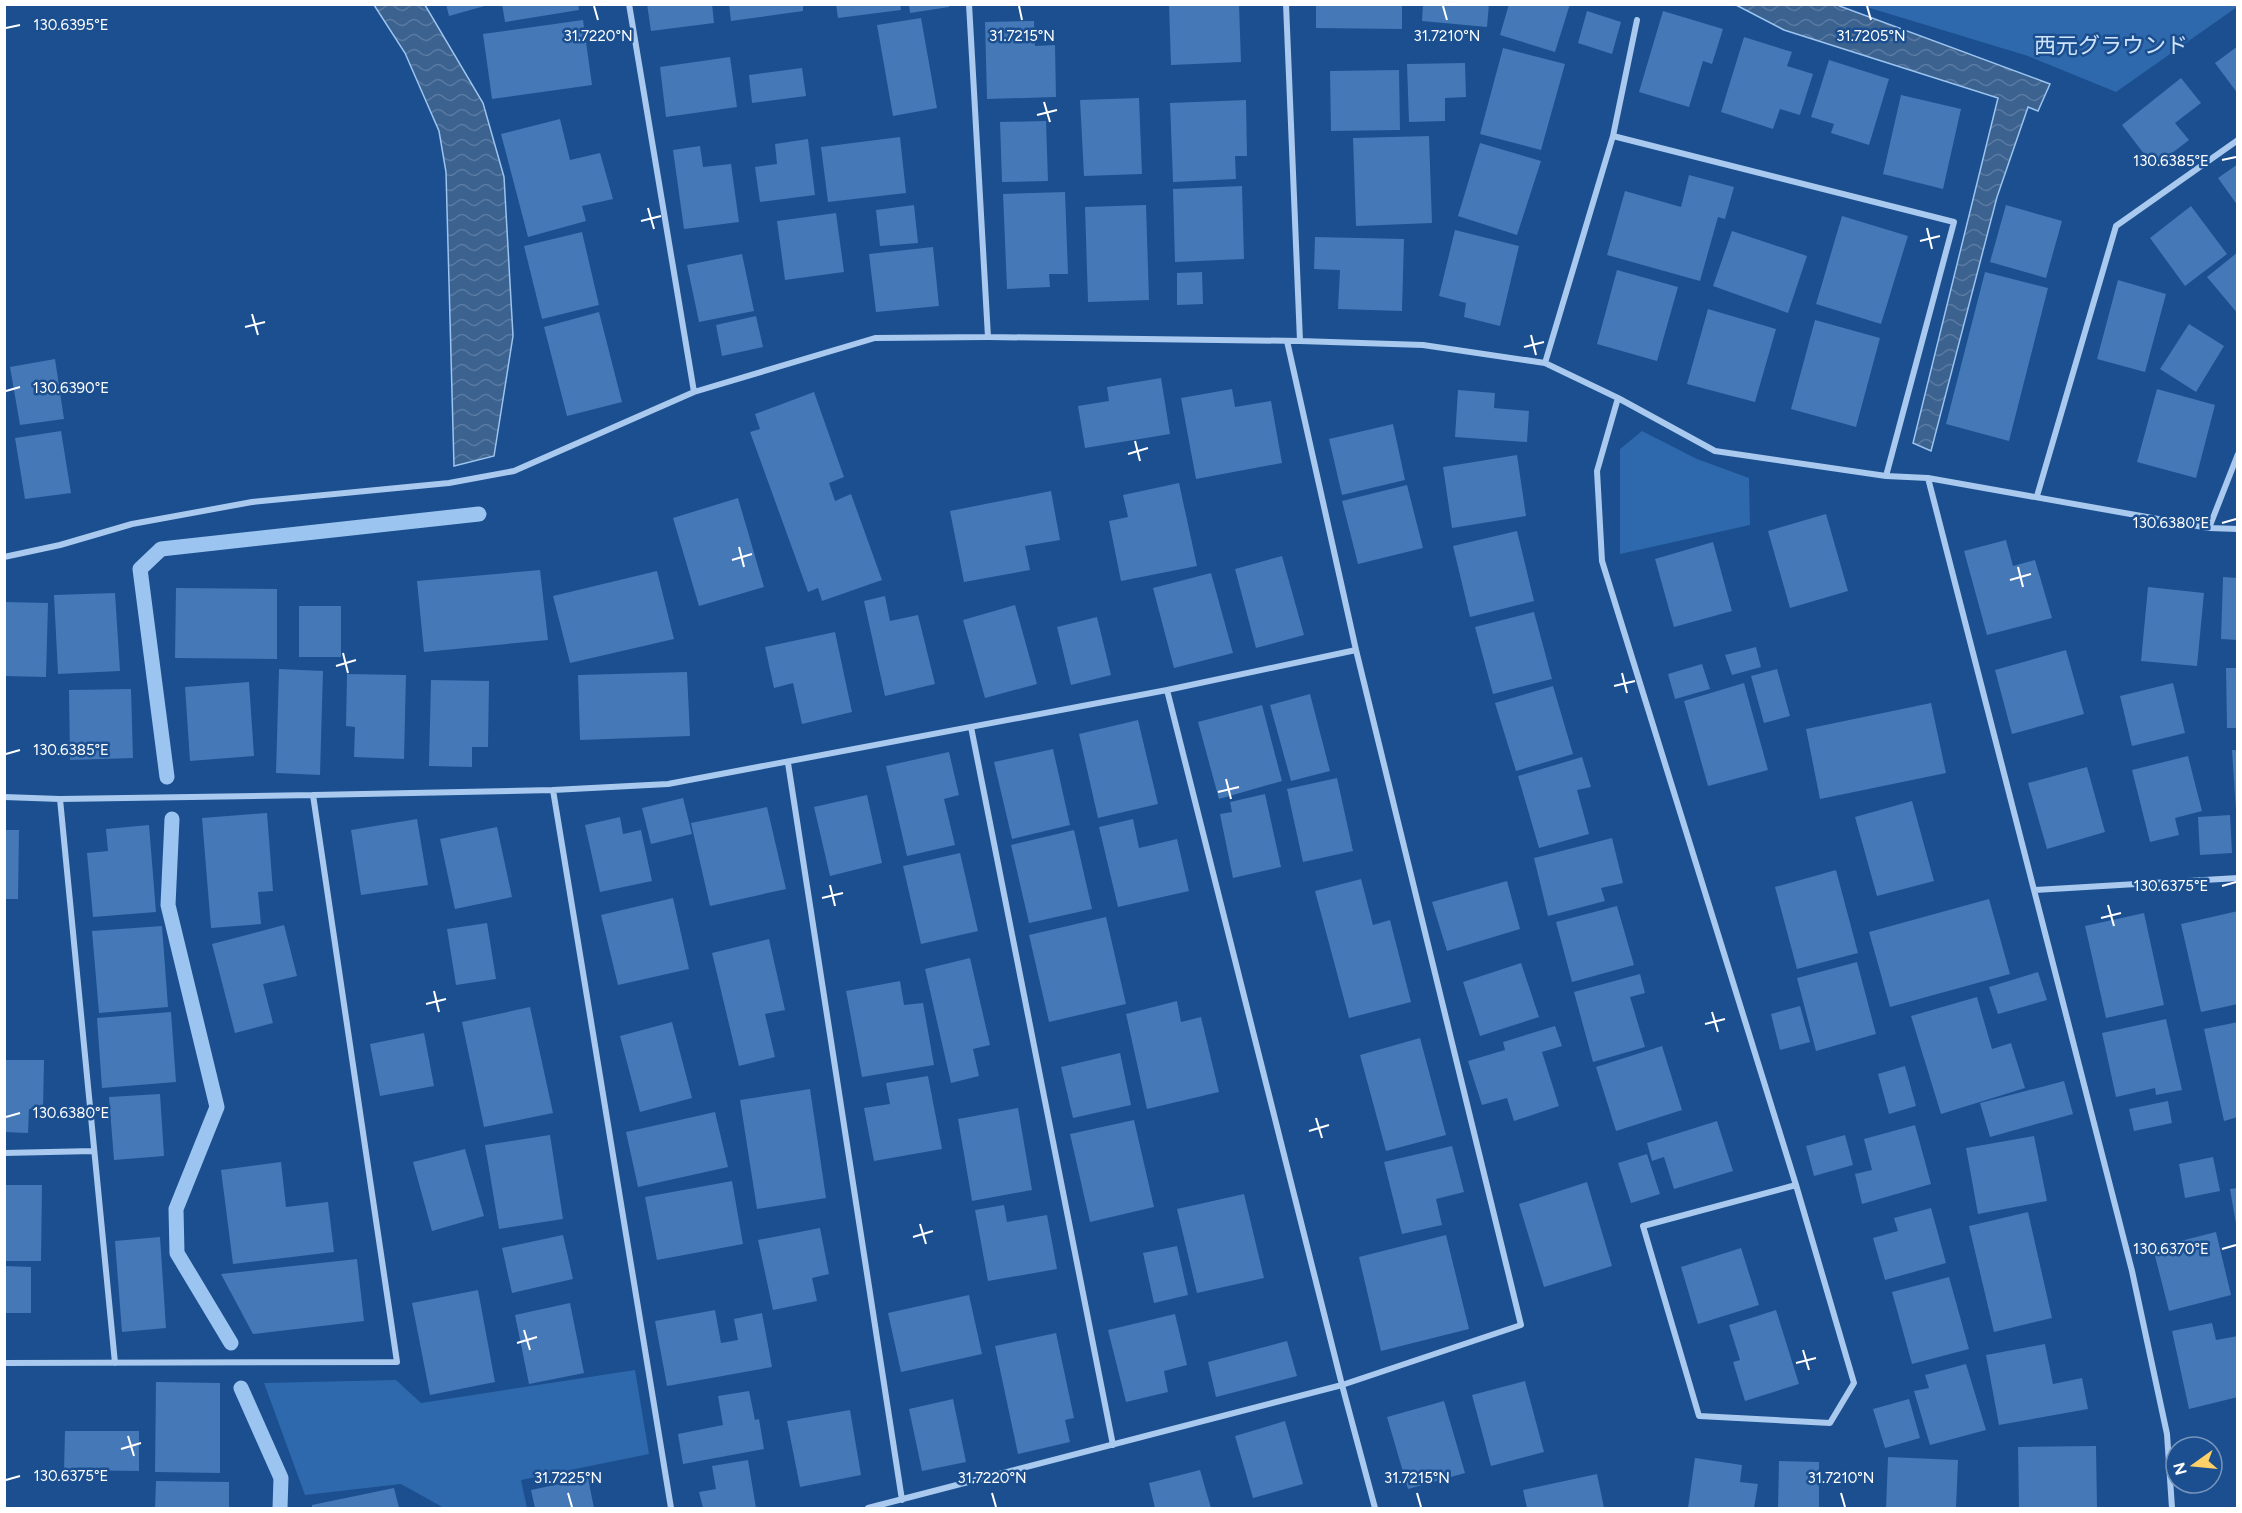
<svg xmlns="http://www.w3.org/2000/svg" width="2242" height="1513" font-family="Figtree,'Noto Sans JP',sans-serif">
  <defs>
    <pattern id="water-waves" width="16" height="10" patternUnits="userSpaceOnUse" patternTransform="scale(1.5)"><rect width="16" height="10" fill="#3c6290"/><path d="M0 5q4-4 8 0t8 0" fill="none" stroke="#597aa1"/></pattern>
  </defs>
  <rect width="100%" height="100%" fill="#1b4f8f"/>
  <path fill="#2e69ad" d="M2237,4V7L2116,92L2028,56L1860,5Z
    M1642,431L1697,459L1749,478L1750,525L1620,554V449Z
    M635,1370L649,1454L521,1480L527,1508H444L401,1484L305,1495L264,1383L396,1380L421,1403Z"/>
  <path fill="url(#water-waves)" stroke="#9cc4f0" stroke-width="1.5" d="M374,5H425L483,103L504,177L513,336L494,456L454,466L446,172L439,131L405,53Z
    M1736,5H1837L2050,84L2038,111L2028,107L1997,197L1931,451L1913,443L1998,98L1784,30Z"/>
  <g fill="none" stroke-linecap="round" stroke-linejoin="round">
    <path stroke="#9cc4f0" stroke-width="15" d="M167,777L140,569L161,549L479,514
      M172,819L168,905L217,1107L176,1209L177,1253L231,1343
      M241,1388L281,1478L280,1508"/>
  </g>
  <path fill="#4478b7" d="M446,4H488V5L449,16Z
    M502,4H578L579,10L505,22Z
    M647,4H712L714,23L651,31Z
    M729,4H803V11L731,21Z
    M836,4H900L901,10L838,18Z
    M909,4H949V7L910,13Z
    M1169,4H1239L1241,62L1171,65Z
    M1316,4H1402V29L1316,28Z
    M1423,4H1489L1487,27L1422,21Z
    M1509,4H1570L1555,52L1500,35Z
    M1587,11L1621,22L1612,54L1578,43Z
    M1663,11L1723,29L1712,64L1703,61L1689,107L1639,92Z
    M921,18L937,108L893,116L877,25Z
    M583,20L592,85L492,99L483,34Z
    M1034,21L1035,46L1055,45L1056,97L987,99L985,22Z
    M1744,37L1792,52L1787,66L1813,74L1800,115L1780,109L1773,129L1721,112Z
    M2238,46V94L2215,63Z
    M1503,48L1565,64L1541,150L1480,134Z
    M730,57L737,107L666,117L660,67Z
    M1829,60L1889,79L1869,145L1831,133L1834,124L1811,117Z
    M1465,63L1466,97L1445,98V121L1409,122L1407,64Z
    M802,68L806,96L752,103L749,75Z
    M1399,70L1400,130L1331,131L1330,71Z
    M2181,78L2201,103L2175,123L2189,140L2154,167L2122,125Z
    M1901,95L1961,109L1943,189L1883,174Z
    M1139,98L1142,174L1084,176L1080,100Z
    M1246,100L1247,156H1235L1236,179L1173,182L1170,103Z
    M560,119L570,160L600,153L613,199L582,206L586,221L528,237L501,134Z
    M1046,121L1048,181L1002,182L1000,122Z
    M1429,136L1432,223L1356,226L1353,138Z
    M900,137L906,193L828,202L821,147Z
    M808,139L815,195L760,202L755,167L777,164L775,144Z
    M1480,143L1541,161L1517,235L1458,216Z
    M700,146L703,167L731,164L739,222L684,229L673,150Z
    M2238,164V206L2218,178Z
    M1689,175L1734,187L1725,219L1718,217L1700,281L1607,255L1625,191L1681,207Z
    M1242,186L1244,259L1175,262L1173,189Z
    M1065,192L1068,274H1049L1050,287L1007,289L1003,194Z
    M914,205L918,243L880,246L876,210Z
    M1146,205L1149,300L1088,302L1085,207Z
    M2006,205L2062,221L2046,278L1990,262Z
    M2191,206L2227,254L2185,286L2150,238Z
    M836,213L844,272L785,280L777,221Z
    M1842,216L1908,236L1881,324L1816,304Z
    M1455,230L1519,246L1500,326L1464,317L1466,303L1439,296Z
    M1732,231L1807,256L1788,313L1713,286Z
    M582,232L599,305L542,319L524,246Z
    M1315,237L1404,239L1402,311L1338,309L1340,270L1314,269Z
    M933,247L939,306L876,312L869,254Z
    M2238,252V314L2207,277Z
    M742,254L754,311L699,322L687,265Z
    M1617,270L1678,287L1657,361L1597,344Z
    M1202,272L1203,304L1177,305V273Z
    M1985,272L2048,288L2009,441L1946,424Z
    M2118,280L2166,294L2145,372L2097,359Z
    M1708,309L1776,329L1755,402L1687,384Z
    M599,312L622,402L567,416L544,327Z
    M756,316L763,347L722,356L716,325Z
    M1815,320L1880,338L1856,427L1791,409Z
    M2189,324L2224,346L2196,392L2160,369Z
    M55,359L64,419L20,425L10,367Z
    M1161,378L1170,434L1085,448L1078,406L1109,401L1107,387Z
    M1232,389L1235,407L1271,401L1282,463L1196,479L1181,398Z
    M2157,389L2215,405L2196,478L2137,462Z
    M1458,390L1495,393L1494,408L1529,411L1527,442L1455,437Z
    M814,392L844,477L829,483L835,501L851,494L882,580L822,601L818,588L808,592L750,432L760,429L755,414Z
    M1393,424L1405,480L1342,495L1329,439Z
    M61,431L71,493L25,499L15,438Z
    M1517,455L1526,516L1452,528L1443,467Z
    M1179,483L1197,566L1121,581L1109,521L1128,517L1123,495Z
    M1407,485L1423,548L1358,564L1342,501Z
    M1051,491L1060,540L1025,546L1030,570L964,582L950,511Z
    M738,498L764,587L699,606L673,518Z
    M1826,514L1848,591L1790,608L1768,531Z
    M1517,531L1534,601L1470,617L1453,546Z
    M2006,540L2013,566L2035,560L2052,618L1987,635L1964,551Z
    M1713,542L1732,611L1674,627L1655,559Z
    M1282,556L1304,635L1256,648L1235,569Z
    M540,570L548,640L424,652L417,581Z
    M657,571L674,639L570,663L553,596Z
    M1211,573L1233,653L1174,668L1153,588Z
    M2223,577L2238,578V640L2221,639Z
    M2148,587L2204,593L2197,666L2141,661Z
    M176,588L277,589V659L175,658Z
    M115,593L120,671L58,674L54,595Z
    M885,596L890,621L918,615L935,684L885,696L864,601Z
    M4,602L48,603L46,677L4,676Z
    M1015,605L1037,684L985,698L963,620Z
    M299,606H341V657H299Z
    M1534,612L1552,679L1493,694L1475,627Z
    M1097,617L1111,675L1071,685L1057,627Z
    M835,632L852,712L802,724L793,683L774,688L765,647Z
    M1756,647L1761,667L1732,675L1725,655Z
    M2066,650L2084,714L2012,734L1995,670Z
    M1702,664L1710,689L1675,699L1668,674Z
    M2226,668H2238V728H2227Z
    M279,669L323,671L320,775L276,773Z
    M1777,669L1790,716L1764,723L1751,676Z
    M687,672L690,736L580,740L578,675Z
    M347,674L406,675L404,759L354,757L355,727L346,726Z
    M431,680L489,681L488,747H472V767L429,766Z
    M249,682L254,756L190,761L185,687Z
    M1744,683L1768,770L1708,786L1684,701Z
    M2173,683L2185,733L2132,746L2120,696Z
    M1553,686L1573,754L1516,771L1495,703Z
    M131,689L133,758L70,760L69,690Z
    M1310,694L1330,771L1291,781L1270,705Z
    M1931,703L1946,773L1820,799L1806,729Z
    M1262,705L1282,781L1219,799L1198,722Z
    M1138,720L1158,804L1098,818L1079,734Z
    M1053,749L1070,825L1012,839L994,762Z
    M2232,750H2238V811H2236Z
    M949,752L959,795L944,799L955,845L907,856L886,766Z
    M2188,756L2202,811L2175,818L2179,835L2150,842L2132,770Z
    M1582,757L1591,787L1577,790L1589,834L1539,848L1518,776Z
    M2087,767L2105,832L2047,849L2028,783Z
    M1337,778L1353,851L1303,862L1287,789Z
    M1265,794L1281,867L1233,878L1220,814L1232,812L1230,802Z
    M867,795L882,863L830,876L814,807Z
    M683,798L692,834L651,844L642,808Z
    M1912,801L1934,881L1877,896L1855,817Z
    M767,807L786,889L710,906L691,823Z
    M267,813L273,891L258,892L261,924L211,928L202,818Z
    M2230,815L2232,853L2200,855L2198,817Z
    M620,817L623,834L641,830L652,881L600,892L585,825Z
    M417,819L428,885L361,895L351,830Z
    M1133,819L1139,848L1177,839L1189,891L1118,907L1099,827Z
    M149,825L156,912L93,917L87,853L108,851L106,829Z
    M497,827L512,897L455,909L440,839Z
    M4,830H19L18,899H4Z
    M1074,830L1092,909L1029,923L1011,845Z
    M1612,838L1623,883L1601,888L1605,901L1548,916L1534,858Z
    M960,853L978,931L921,944L903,866Z
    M1836,870L1858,953L1797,969L1775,887Z
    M1361,879L1373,925L1390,920L1411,1002L1349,1018L1315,891Z
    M1507,881L1520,929L1447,951L1432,902Z
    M673,898L689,969L618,985L601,915Z
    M1989,899L2010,974L1890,1007L1869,932Z
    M1617,906L1634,965L1572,982L1556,922Z
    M2238,911V1004L2201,1012L2181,924Z
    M2144,913L2164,1005L2106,1018L2085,926Z
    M1106,917L1126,1004L1049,1022L1029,935Z
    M487,923L496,979L456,985L447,929Z
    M284,925L297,976L263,984L273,1023L235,1033L212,944Z
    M162,926L168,1007L99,1013L92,931Z
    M769,939L785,1010L765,1014L775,1057L739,1066L712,953Z
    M970,958L990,1045L973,1049L979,1076L951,1083L925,969Z
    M1857,962L1876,1034L1816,1051L1797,978Z
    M1521,963L1539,1017L1480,1036L1463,982Z
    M2038,972L2047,1000L1998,1014L1989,987Z
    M1640,974L1645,993L1630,997L1645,1047L1593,1062L1574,992Z
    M900,981L904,1005L923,1003L934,1065L862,1077L846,991Z
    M1977,997L1992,1049L2011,1043L2025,1088L1941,1114L1911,1016Z
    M1177,1001L1181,1022L1201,1017L1219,1092L1147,1109L1126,1014Z
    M1800,1006L1810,1042L1780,1050L1771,1014Z
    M530,1007L553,1113L484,1127L462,1022Z
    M171,1012L176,1082L102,1088L97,1018Z
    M2166,1019L2182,1090L2156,1095L2155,1088L2116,1097L2102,1033Z
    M672,1022L692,1098L640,1112L620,1036Z
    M2238,1022V1117L2224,1121L2204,1029Z
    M1555,1026L1562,1046L1542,1052L1559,1106L1514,1121L1507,1098L1482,1105L1468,1061L1505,1050L1503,1042Z
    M424,1033L434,1086L380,1096L370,1044Z
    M1420,1038L1446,1135L1386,1151L1360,1055Z
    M1662,1046L1682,1110L1616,1131L1596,1067Z
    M1120,1053L1131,1105L1073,1118L1061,1067Z
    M4,1060H44L43,1110L29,1109L28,1133L4,1132Z
    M1905,1066L1916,1106L1889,1114L1878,1074Z
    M928,1076L942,1149L874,1161L864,1108L890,1104L886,1083Z
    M2064,1081L2073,1114L1990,1137L1980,1103Z
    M810,1089L826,1198L757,1209L740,1100Z
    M160,1094L164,1156L114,1160L109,1097Z
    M2168,1101L2172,1123L2134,1131L2129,1109Z
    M1018,1108L1032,1190L972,1201L958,1119Z
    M715,1112L728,1167L638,1187L626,1132Z
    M1134,1120L1154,1207L1090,1222L1070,1134Z
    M1717,1121L1733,1171L1674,1189L1664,1157L1652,1161L1647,1143Z
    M1915,1125L1931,1184L1862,1204L1855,1174L1872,1170L1864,1139Z
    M550,1135L563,1219L499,1229L485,1145Z
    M1845,1135L1853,1165L1814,1176L1806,1146Z
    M2034,1136L2047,1201L1978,1214L1966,1148Z
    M1452,1146L1464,1192L1436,1199L1442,1225L1402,1234L1384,1162Z
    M465,1149L484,1216L432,1231L413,1162Z
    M1647,1154L1660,1194L1631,1203L1618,1163Z
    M2213,1157L2220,1191L2185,1198L2179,1164Z
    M281,1162L286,1207L328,1202L334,1252L233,1264L221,1170Z
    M732,1181L743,1244L657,1260L645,1197Z
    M1587,1182L1612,1266L1544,1287L1519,1204Z
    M4,1185H42L41,1261H4Z
    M2238,1188V1224H2236L2230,1189Z
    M1244,1194L1264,1278L1197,1293L1177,1209Z
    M1004,1205L1007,1222L1047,1215L1057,1269L988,1281L975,1210Z
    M1931,1208L1946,1263L1885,1280L1873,1238L1898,1231L1894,1218Z
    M2028,1212L2052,1318L1994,1332L1969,1226Z
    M820,1228L829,1274L812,1278L817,1301L773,1310L758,1240Z
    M2216,1232L2231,1295L2169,1311L2153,1248Z
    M563,1235L573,1279L512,1293L502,1248Z
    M1446,1235L1469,1329L1381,1351L1359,1257Z
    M160,1237L166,1328L122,1332L115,1241Z
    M1177,1246L1188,1295L1154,1303L1143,1253Z
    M1741,1248L1759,1305L1698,1324L1681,1267Z
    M357,1259L364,1321L253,1334L221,1274Z
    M4,1266L31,1267V1313H4Z
    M1949,1277L1969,1349L1912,1364L1892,1292Z
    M478,1290L495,1382L430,1395L412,1303Z
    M969,1295L982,1354L901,1372L888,1313Z
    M570,1303L584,1373L529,1384L515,1315Z
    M715,1310L721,1343L738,1340L734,1319L762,1313L772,1367L667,1386L655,1321Z
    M1776,1310L1799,1384L1745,1401L1733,1362L1740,1360L1729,1325Z
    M1175,1314L1187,1365L1164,1371L1168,1392L1126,1402L1108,1330Z
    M2212,1323L2216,1340L2238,1336V1397L2189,1409L2172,1331Z
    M1056,1333L1074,1418L1065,1420L1070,1442L1018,1454L995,1346Z
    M1287,1341L1297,1376L1216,1397L1208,1362Z
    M2045,1344L2053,1384L2082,1378L2088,1409L1999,1425L1986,1355Z
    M1966,1364L1986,1430L1930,1445L1914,1391L1929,1388L1925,1375Z
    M1525,1381L1544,1452L1491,1466L1472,1395Z
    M156,1382L220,1383V1473L155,1472Z
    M749,1391L755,1420L759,1419L764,1449L683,1464L678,1434L723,1425L718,1396Z
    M953,1399L966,1462L922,1471L909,1409Z
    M1909,1399L1920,1438L1885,1448L1873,1409Z
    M1444,1401L1465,1473L1408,1489L1387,1417Z
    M850,1410L861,1475L800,1487L787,1421Z
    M1285,1421L1303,1484L1253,1498L1235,1436Z
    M65,1431H139V1471L64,1470Z
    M2096,1446L2097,1508H2019L2018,1447Z
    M1888,1457L1958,1460L1956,1508H1886Z
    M1695,1458L1742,1465L1740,1482L1758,1484L1754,1508H1688Z
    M748,1460L756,1508H703L699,1492L716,1489L712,1466Z
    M1779,1461L1819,1462V1508H1778Z
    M1200,1470L1211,1508H1155L1149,1483Z
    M1597,1474L1604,1508H1527L1523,1490Z
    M588,1478L594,1508H535L531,1490Z
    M156,1481L229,1482V1508H155Z
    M394,1488L399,1508H312V1505Z"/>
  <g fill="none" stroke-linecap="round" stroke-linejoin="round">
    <path stroke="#a9c9ee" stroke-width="6" d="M629,4L694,392
      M969,4L988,337
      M1286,4L1300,341
      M1613,136L1637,20
      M1545,363L1613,136L1954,222L1886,476
      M1618,398L1597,471L1602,561L1796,1185L1854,1383L1830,1423L1699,1416L1643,1226L1796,1185
      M1928,478L2209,528L2238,529
      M2037,496L2116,226L2238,140
      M2209,528L2238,454
      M4,557L60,545L132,524L252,502L449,483L514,471L694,392L875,338L988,337L1300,341L1423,345L1545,363L1618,398L1715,451L1886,476L1928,478L2132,1271L2167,1434L2172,1508
      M1167,690L1356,650
      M971,727L1113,1445
      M788,763L902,1500
      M553,790L671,1508
      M4,797L60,799L313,795L553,790L668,784L1167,690L1342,1385L1375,1508
      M60,799L115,1363
      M2035,890L2238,878
      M4,1153L94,1151
      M4,1363L397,1362L313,795
      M868,1508L1342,1385L1521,1325L1356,650L1287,341"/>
  </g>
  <path fill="none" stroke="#fff" stroke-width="2" d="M594,6L598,20M1019,6L1022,20M1443,6L1447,20M1867,6L1871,20M6,28L20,25M1044,102L1050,122M1037,115L1057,110M2222,160L2236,157M648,208L654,229M641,221L661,216M1927,228L1932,249M1920,241L1940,236M252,314L258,335M245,327L265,322M1531,335L1536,355M1524,347L1544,342M6,391L20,387M1135,441L1140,461M1128,454L1148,448M2222,523L2236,519M739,547L744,567M732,560L752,554M2018,567L2023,587M2010,580L2031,574M343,653L348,673M336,666L356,660M1622,673L1627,693M1614,686L1635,681M6,754L20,750M1226,779L1231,799M1218,792L1239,787M830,885L835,906M2222,886L2236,882M822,898L843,893M2108,905L2114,926M2101,918L2121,913M434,991L439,1012M426,1004L446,999M1712,1012L1718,1032M1705,1024L1725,1019M6,1117L20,1113M1316,1118L1322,1138M1309,1131L1329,1125M920,1224L926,1244M913,1237L933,1231M2222,1249L2236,1245M524,1330L530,1350M517,1343L537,1337M1803,1350L1809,1370M1796,1363L1816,1358M128,1436L134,1456M121,1449L141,1443M6,1480L20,1476M568,1493L572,1507M992,1493L996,1507M1417,1493L1421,1507M1841,1493L1845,1507"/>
  <g text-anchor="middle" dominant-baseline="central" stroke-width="5" stroke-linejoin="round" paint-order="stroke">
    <g font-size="22" fill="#cfe3fa" stroke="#1b4f8f">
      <text x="2111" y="45">西元グラウンド</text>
    </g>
  </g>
  <g font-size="15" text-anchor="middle" fill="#fff" stroke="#1b4f8f" stroke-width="5" stroke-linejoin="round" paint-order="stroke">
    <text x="71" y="30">130.6395°E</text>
    <text x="598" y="41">31.7220°N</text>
    <text x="1022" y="41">31.7215°N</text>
    <text x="1447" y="41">31.7210°N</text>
    <text x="1871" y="41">31.7205°N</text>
    <text x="2171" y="166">130.6385°E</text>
    <text x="71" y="393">130.6390°E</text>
    <text x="2171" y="528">130.6380°E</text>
    <text x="71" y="755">130.6385°E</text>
    <text x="2171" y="891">130.6375°E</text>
    <text x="71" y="1118">130.6380°E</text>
    <text x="2171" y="1254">130.6370°E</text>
    <text x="71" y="1481">130.6375°E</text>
    <text x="568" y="1483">31.7225°N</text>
    <text x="992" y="1483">31.7220°N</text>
    <text x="1417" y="1483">31.7215°N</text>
    <text x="1841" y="1483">31.7210°N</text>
  </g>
  <rect width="2242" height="1513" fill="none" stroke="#ffffff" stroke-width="12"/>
  <g transform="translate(2194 1465) rotate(255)"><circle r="28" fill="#1b4f8f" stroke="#7695bc" stroke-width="1.5"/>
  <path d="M0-4.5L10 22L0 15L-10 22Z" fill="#ffd166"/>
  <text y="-9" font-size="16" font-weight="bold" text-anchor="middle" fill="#ffffff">N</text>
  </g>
</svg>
